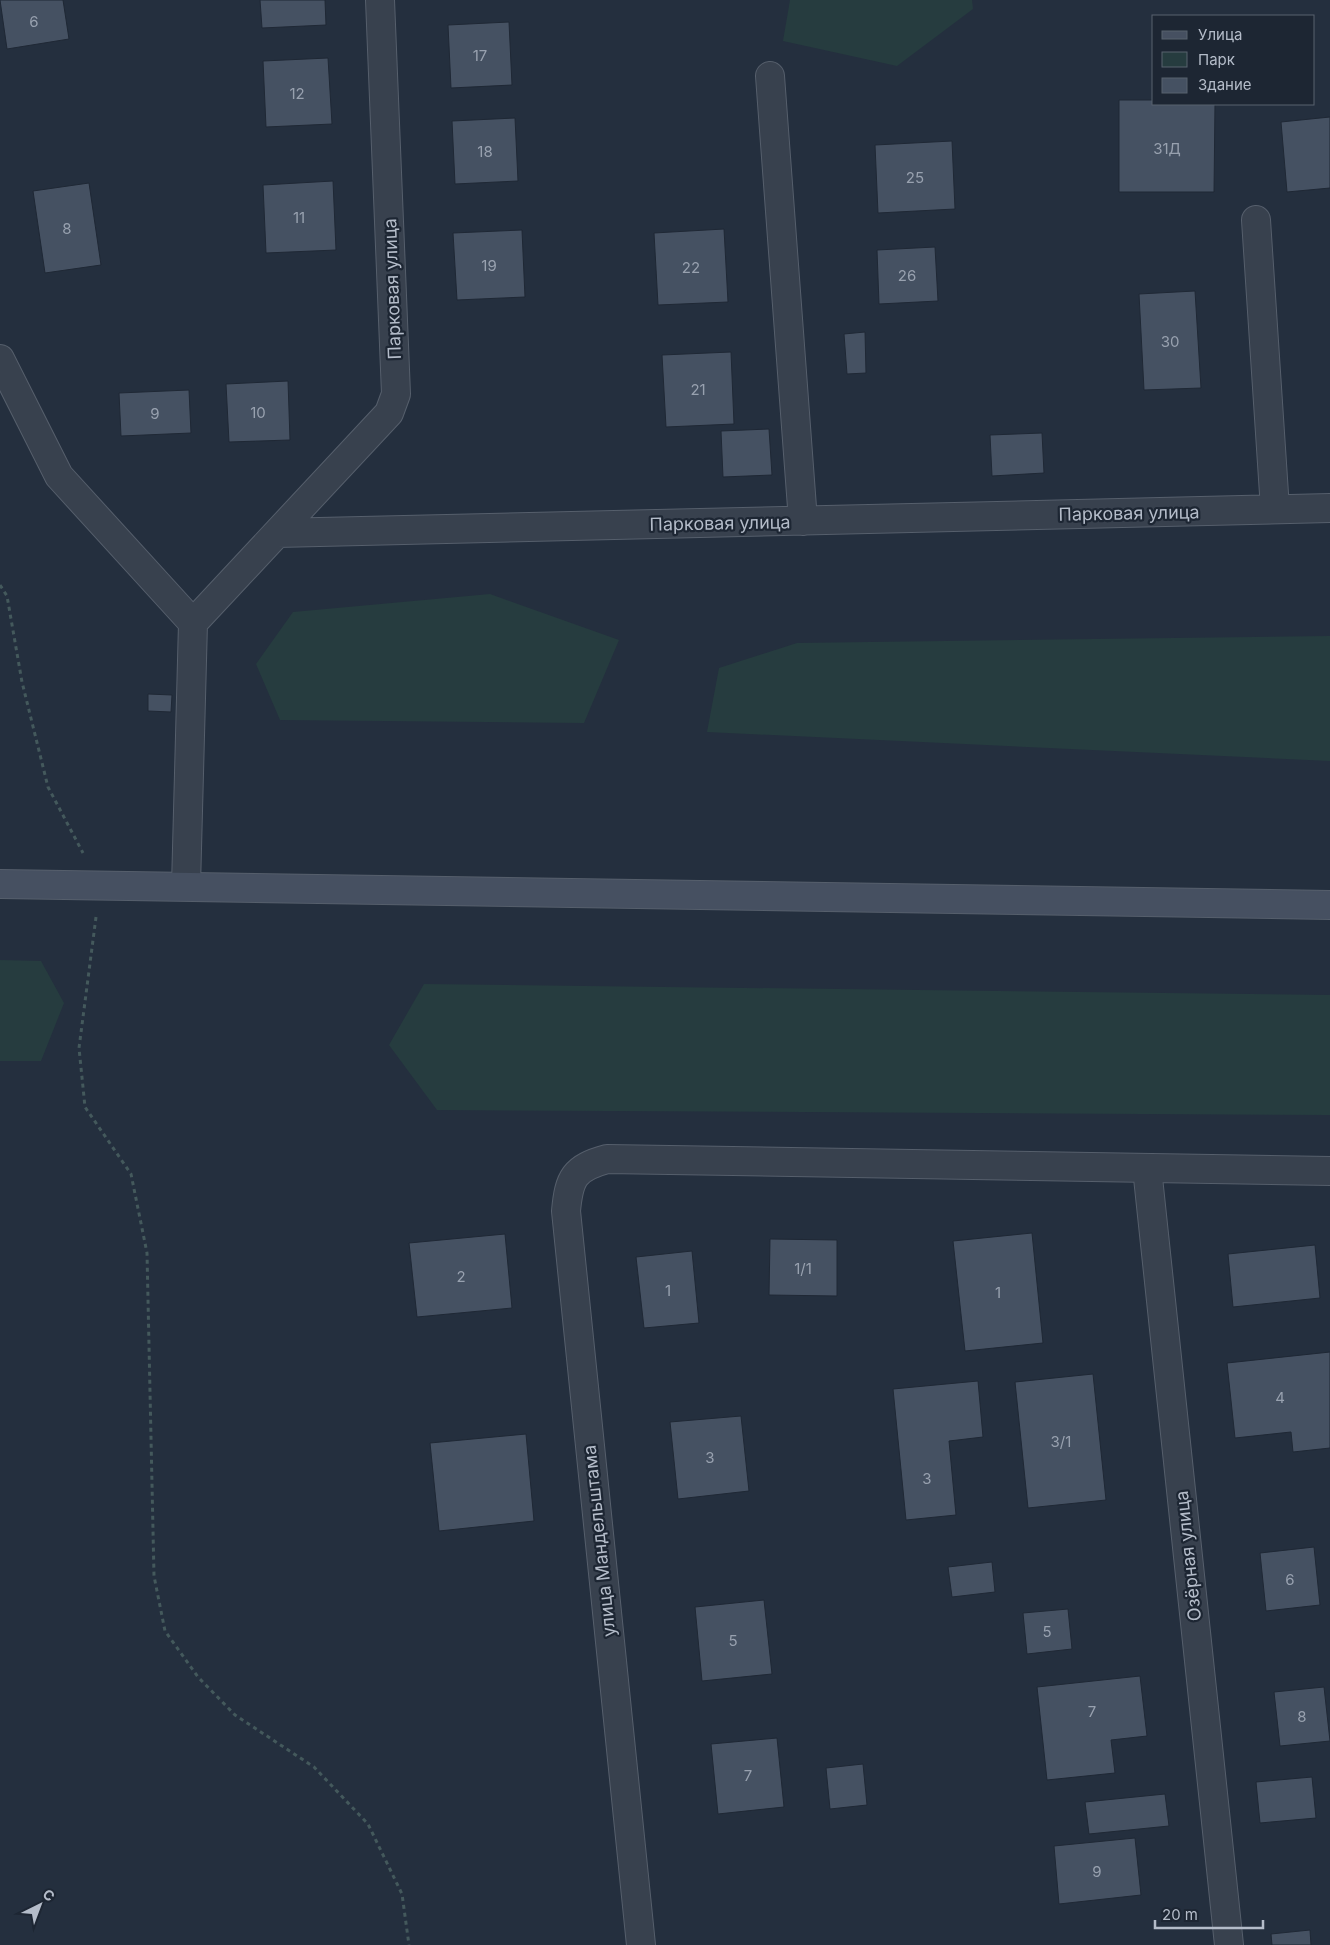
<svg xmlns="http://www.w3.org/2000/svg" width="1330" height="1945" font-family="Inter,sans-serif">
  <rect width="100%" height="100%" fill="#242f3e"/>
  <path fill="#263c3f" d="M790,0H972L973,9L897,66L783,41Z
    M490,594L619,640L584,723L280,720L256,664L293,612Z
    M1330,636V761L707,732L719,668L797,643Z
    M0,960L41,961L64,1003L41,1061H0Z
    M424,984L1330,995V1115L437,1110L389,1045Z"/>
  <path fill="#455162" stroke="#1f2835" d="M0,0H63L69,39L7,49Z
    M260,0H325L326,25L262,28Z
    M509,22L512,85L451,88L448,25Z
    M328,58L332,124L266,127L263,61Z
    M1119,100H1154V104H1215L1214,192H1119Z
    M1330,117V188L1287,192L1281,122Z
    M515,118L518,181L455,184L452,121Z
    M952,141L955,209L878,213L875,145Z
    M333,181L336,250L266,253L263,185Z
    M89,183L101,265L45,273L33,191Z
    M724,229L728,302L658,305L654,233Z
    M522,230L525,297L457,300L453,233Z
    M935,247L938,301L879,304L877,250Z
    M1195,291L1201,388L1144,390L1139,294Z
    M865,332L866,373L847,374L844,334Z
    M731,352L734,424L666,427L662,355Z
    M288,381L290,440L229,442L226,384Z
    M189,390L191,433L121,436L119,393Z
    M769,429L772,475L723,477L721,431Z
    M1042,433L1044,473L992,476L990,435Z
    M148,694L172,695L171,712L148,711Z
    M1032,1233L1043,1343L965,1351L953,1241Z
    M505,1234L512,1308L417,1317L409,1243Z
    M770,1239L837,1240V1296L769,1295Z
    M1315,1245L1320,1298L1233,1307L1228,1254Z
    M692,1251L699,1323L644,1328L636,1257Z
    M1330,1352V1448L1293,1452L1291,1432L1235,1438L1227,1363Z
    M1093,1374L1106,1500L1028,1508L1015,1382Z
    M978,1381L983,1437L949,1441L956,1515L906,1520L893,1389Z
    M741,1416L749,1491L678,1499L670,1422Z
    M526,1434L534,1521L439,1531L430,1443Z
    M1314,1547L1320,1605L1266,1611L1260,1553Z
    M992,1562L995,1592L952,1597L948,1567Z
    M764,1600L772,1674L702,1681L695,1607Z
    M1068,1609L1072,1649L1027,1654L1023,1613Z
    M1140,1676L1147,1736L1111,1740L1115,1773L1047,1780L1037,1687Z
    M1324,1687L1330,1741L1280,1746L1274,1692Z
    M777,1738L784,1807L718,1814L711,1744Z
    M863,1764L867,1805L830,1809L826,1768Z
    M1312,1777L1316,1818L1260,1823L1256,1782Z
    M1165,1794L1169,1826L1089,1834L1085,1802Z
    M1135,1838L1141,1895L1059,1904L1054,1846Z
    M1310,1930L1311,1945H1272L1271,1934Z"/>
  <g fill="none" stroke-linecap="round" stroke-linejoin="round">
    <defs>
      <path id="street" d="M770,76L803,521
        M1256,220L1275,509
        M0,359L59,476L193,623
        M277,533L1330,508
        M193,623L389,413L396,394L380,0
        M186,886L193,623
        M1147,1168L1229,1945
        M641,1945L566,1211C569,1178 574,1168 607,1159L1330,1171"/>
      <path id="secondary" d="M0,884L1330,905"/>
    </defs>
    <use href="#street" stroke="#565f6c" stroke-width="30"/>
    <use href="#secondary" stroke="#565f6c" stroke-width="30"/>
    <path stroke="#44595c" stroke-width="3" stroke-dasharray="4 4" stroke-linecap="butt" d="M0,585L7,596L22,682L48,787L83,853
      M96,917L79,1048L85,1107L131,1174L147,1253L154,1576L165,1631L198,1677L235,1715L314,1767L368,1824L402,1894L409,1945"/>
    <use href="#street" stroke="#38414e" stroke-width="28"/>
    <use href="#secondary" stroke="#465061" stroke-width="28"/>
  </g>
  <g text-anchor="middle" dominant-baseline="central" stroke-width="4.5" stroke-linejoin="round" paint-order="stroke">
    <g font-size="15" fill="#98a1af">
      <text x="34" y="21">6</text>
      <text x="480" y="55">17</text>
      <text x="297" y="93">12</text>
      <text x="1167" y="148">31Д</text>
      <text x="485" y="151">18</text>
      <text x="915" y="177">25</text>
      <text x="299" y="217">11</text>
      <text x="67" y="228">8</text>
      <text x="489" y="265">19</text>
      <text x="691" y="267">22</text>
      <text x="907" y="275">26</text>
      <text x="1170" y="341">30</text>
      <text x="698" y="389">21</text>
      <text x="258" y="412">10</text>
      <text x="155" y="413">9</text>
      <text x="803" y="1268">1/1</text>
      <text x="461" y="1276">2</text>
      <text x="668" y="1290">1</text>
      <text x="998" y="1292">1</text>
      <text x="1280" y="1397">4</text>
      <text x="1061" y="1441">3/1</text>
      <text x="710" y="1457">3</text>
      <text x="927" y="1478">3</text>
      <text x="1290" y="1579">6</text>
      <text x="1047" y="1631">5</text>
      <text x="733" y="1640">5</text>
      <text x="1092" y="1711">7</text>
      <text x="1302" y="1716">8</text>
      <text x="748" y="1775">7</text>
      <text x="1097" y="1871">9</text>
    </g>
    <g font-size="18" fill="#b4bcc9" stroke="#1d2633">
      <text transform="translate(392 289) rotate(-92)">Парковая улица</text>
      <text transform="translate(1129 513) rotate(-1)">Парковая улица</text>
      <text transform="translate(720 523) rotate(-1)">Парковая улица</text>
      <text transform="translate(599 1541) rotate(-96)">улица Мандельштама</text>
      <text transform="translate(1188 1556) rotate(-96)">Озёрная улица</text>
    </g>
  </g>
  <rect x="1152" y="15" width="162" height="90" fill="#1d2633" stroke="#59626f"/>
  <rect x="1162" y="31" width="25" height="8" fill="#465061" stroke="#59626f"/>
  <text x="1198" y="40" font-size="15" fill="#b4bcc9">Улица</text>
  <rect x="1162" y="52" width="25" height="15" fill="#263c3f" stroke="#59626f"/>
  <text x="1198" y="65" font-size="15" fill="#b4bcc9">Парк</text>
  <rect x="1162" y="78" width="25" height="15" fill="#455162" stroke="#59626f"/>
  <text x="1198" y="90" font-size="15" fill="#b4bcc9">Здание</text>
  <g transform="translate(40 1905) rotate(42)" stroke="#1d2633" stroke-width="4" paint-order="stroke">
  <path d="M0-4L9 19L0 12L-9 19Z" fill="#b4bcc9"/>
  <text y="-8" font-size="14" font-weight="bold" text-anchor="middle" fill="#b4bcc9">С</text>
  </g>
  <path d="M1155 1920v8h108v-8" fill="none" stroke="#b4bcc9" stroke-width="2.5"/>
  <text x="1162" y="1920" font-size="15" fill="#b4bcc9" stroke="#1d2633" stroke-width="4" paint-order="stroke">20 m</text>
</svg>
